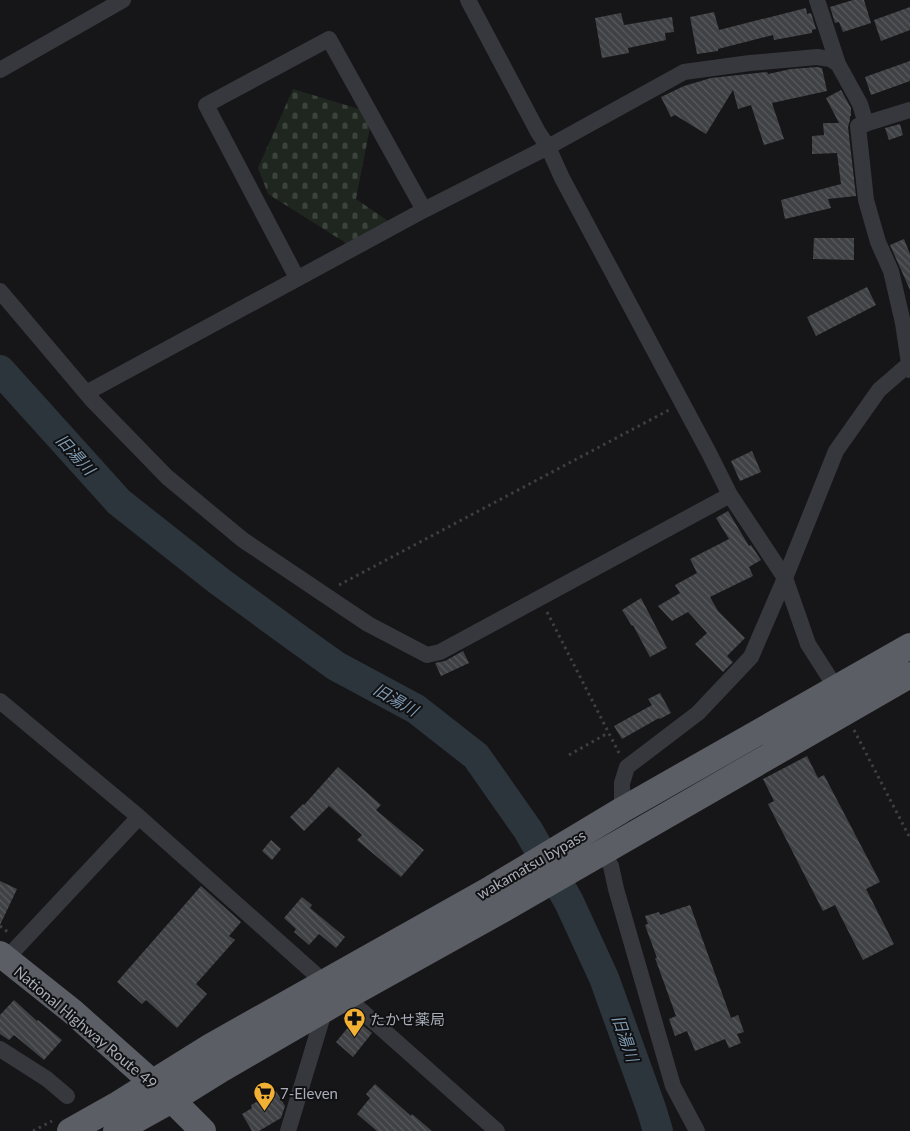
<svg xmlns="http://www.w3.org/2000/svg" width="910" height="1131" font-family="Lato,'Noto Sans JP',sans-serif">
  <defs>
    <pattern id="cemetery-stones" width="16" height="16" patternUnits="userSpaceOnUse" patternTransform="scale(1.25)"><rect width="16" height="16" fill="#1e261f"/><path d="M2 7V4a2 2 0 0 1 4 0v3zM10 15v-3a2 2 0 0 1 4 0v3z" fill="#3c433d"/></pattern>
    <pattern id="building-back-hatch" width="6" height="6" patternUnits="userSpaceOnUse" patternTransform="scale(1.25)"><rect width="6" height="6" fill="#404145"/><path d="M-1 5l2 2M0 0l6 6M5-1l2 2" fill="none" stroke="#595a5e"/></pattern>
  </defs>
  <rect width="100%" height="100%" fill="#161618"/>
  <path fill="url(#cemetery-stones)" d="M293,89L362,110L370,127L356,199L391,223L349,245L268,194L258,168Z"/>
  <g fill="none" stroke-linecap="round" stroke-linejoin="round">
    <path stroke="#2c353c" stroke-width="30" d="M0,370L119,502L219,581L297,638L336,666L416,709L476,756L528,830L569,902L604,978L651,1108L658,1131"/>
  </g>
  <path fill="url(#building-back-hatch)" d="M853,0H864L871,23L843,32L839,22L835,23L830,7Z
    M910,7V30L881,41L874,20Z
    M806,8L807,14L811,13L816,29L812,30V33L774,40L773,35L718,49V51L697,54L690,17L714,12L719,30Z
    M621,13L624,25L672,17L674,32L665,33L666,40L628,48L629,53L602,58L595,18Z
    M910,61V81L871,95L865,77Z
    M817,67L822,68L827,91L772,103L784,139L764,145L751,105L738,109L733,90L706,134L675,115L671,117L661,97L684,86L711,78L767,72L768,74L791,69Z
    M841,90L851,108V116H850V120L848,127L856,196L828,199L831,208L785,219L781,200L841,184L837,153L812,154V136L824,135L823,123H839L826,98Z
    M900,124L903,135L889,140L885,128Z
    M814,238H854V260L813,259Z
    M904,239L910,254V290L890,245Z
    M867,287L876,305L816,336L807,317Z
    M752,451L761,472L740,481L731,461Z
    M728,511L749,546L751,545L761,560L749,567L753,576L710,597L718,611L745,638L727,656L733,662L723,672L695,644L707,633L688,612L672,621L658,606L680,593L675,585L697,573L690,559L729,539L716,518Z
    M641,598L667,648L650,657L633,625L632,626L622,610Z
    M463,651L469,663L441,676L435,663L445,661Z
    M660,693L671,713L660,719L659,718L622,739L614,726L652,705L648,699Z
    M807,756L818,778L824,775L880,882L866,889L894,944L863,960L835,905L823,911L768,804L774,801L763,779Z
    M338,767L381,805L376,810L424,850L401,877L357,840L362,835L329,806L304,831L290,817L303,804L304,805Z
    M271,840L281,849L272,860L262,851Z
    M0,881L17,889L0,925Z
    M201,886L241,922L229,936L235,940L196,984L207,994L177,1028L146,1000L142,1004L117,982Z
    M302,897L312,905L310,908L345,937L336,948L319,934L309,945L294,932L296,929L284,918Z
    M690,905L731,1018L738,1015L744,1032L737,1034L741,1043L729,1048L725,1039L695,1051L687,1031L675,1036L669,1019L676,1016L655,958H657L645,925L648,924L645,916L659,912L660,915Z
    M14,1000L37,1021L38,1020L62,1040L44,1060L14,1035L9,1040L0,1034V1015Z
    M355,1019L372,1033L353,1057L336,1042Z
    M375,1084L411,1116L412,1114L432,1131H377L357,1114L370,1098L366,1094Z
    M276,1091L285,1106L281,1118L259,1131H252L242,1114L252,1108L251,1105Z"/>
  <g fill="none" stroke-linecap="round" stroke-linejoin="round">
    <path stroke="#3d3f44" stroke-width="3" stroke-dasharray="2.5 4" stroke-linecap="butt" d="M339,585L669,410
      M547,612L619,753
      M854,730L910,838
      M569,755L608,733
      M0,926L9,933
      M33,1131L52,1121"/>
    <path stroke="#37383d" stroke-width="16" d="M468,0L538,132L548,147L562,178L709,453L730,495L785,578L808,644L836,688
      M817,0L838,64
      M0,70L123,0
      M910,110L858,126L866,200L878,242L891,271L903,323L910,370
      M297,278L206,105L329,39L424,210
      M0,291L93,401L167,477L243,540L368,624L427,655L440,652L730,495
      M86,393L424,210L548,147L684,72L750,63L817,57L830,59L838,64L860,104L866,124
      M0,701L139,817L324,982
      M622,810V783L627,767L698,713L751,657L785,578L836,451L879,390L909,364
      M608,861L611,866L616,889L673,1086L697,1131
      M6,959L139,817
      M346,997L497,1131
      M0,1049L47,1079L67,1096
      M288,1131L325,1009"/>
    <path stroke="#5b5e65" stroke-width="26" d="M0,954L73,1012L172,1100L203,1131
      M70,1131L118,1104L211,1046L492,888L622,810L910,646
      M116,1131L172,1100L222,1069L346,997L504,909L910,675"/>
  </g>
  <defs>
    <symbol id="pharmacy-pin" viewBox="-11 -11 22 30"><path d="M0 17L-7.5 6A9.5 9.5 0 1 1 7.5 6Z" fill="#f2b134" stroke="#111113"/><path d="M-2-6h4v4h4v4h-4v4h-4v-4h-4v-4h4Z" fill="#111"/></symbol>
    <symbol id="supermarket-pin" viewBox="-11 -11 22 30"><path d="M0 17L-7.5 6A9.5 9.5 0 1 1 7.5 6Z" fill="#f2b134" stroke="#111113"/><path d="M-6-5.5h2.5l.6 2H6L4.5 2H-2.5L-4.4-4H-6ZM-1.5 3.2a1.3 1.3 0 1 0 .1 0ZM3 3.2a1.3 1.3 0 1 0 .1 0Z" fill="#111"/></symbol>
  </defs>
  <g fill-rule="evenodd">
    <use href="#pharmacy-pin" x="342" y="1006" width="25" height="34"/>
    <use href="#supermarket-pin" x="252" y="1080" width="25" height="34"/>
  </g>
  <g text-anchor="middle" dominant-baseline="central" stroke-width="4" stroke-linejoin="round" paint-order="stroke">
    <g font-size="15" fill="#a8adb8" stroke="#111113">
      <text transform="translate(531 864) rotate(-30)">wakamatsu bypass</text>
      <text transform="translate(86 1027) rotate(40)">National Highway Route 49</text>
    </g>
    <g font-size="15" fill="#a8adb8" stroke="#111113" text-anchor="start">
      <text x="370" y="1019">たかせ薬局</text>
      <text x="280" y="1093">7-Eleven</text>
    </g>
    <g font-size="16" font-style="italic" fill="#7f9bb3" stroke="#111113">
      <text transform="translate(76 454) rotate(48)">旧湯川</text>
      <text transform="translate(396 699) rotate(30)">旧湯川</text>
      <text transform="translate(626 1038) rotate(71)">旧湯川</text>
    </g>
  </g>
</svg>
